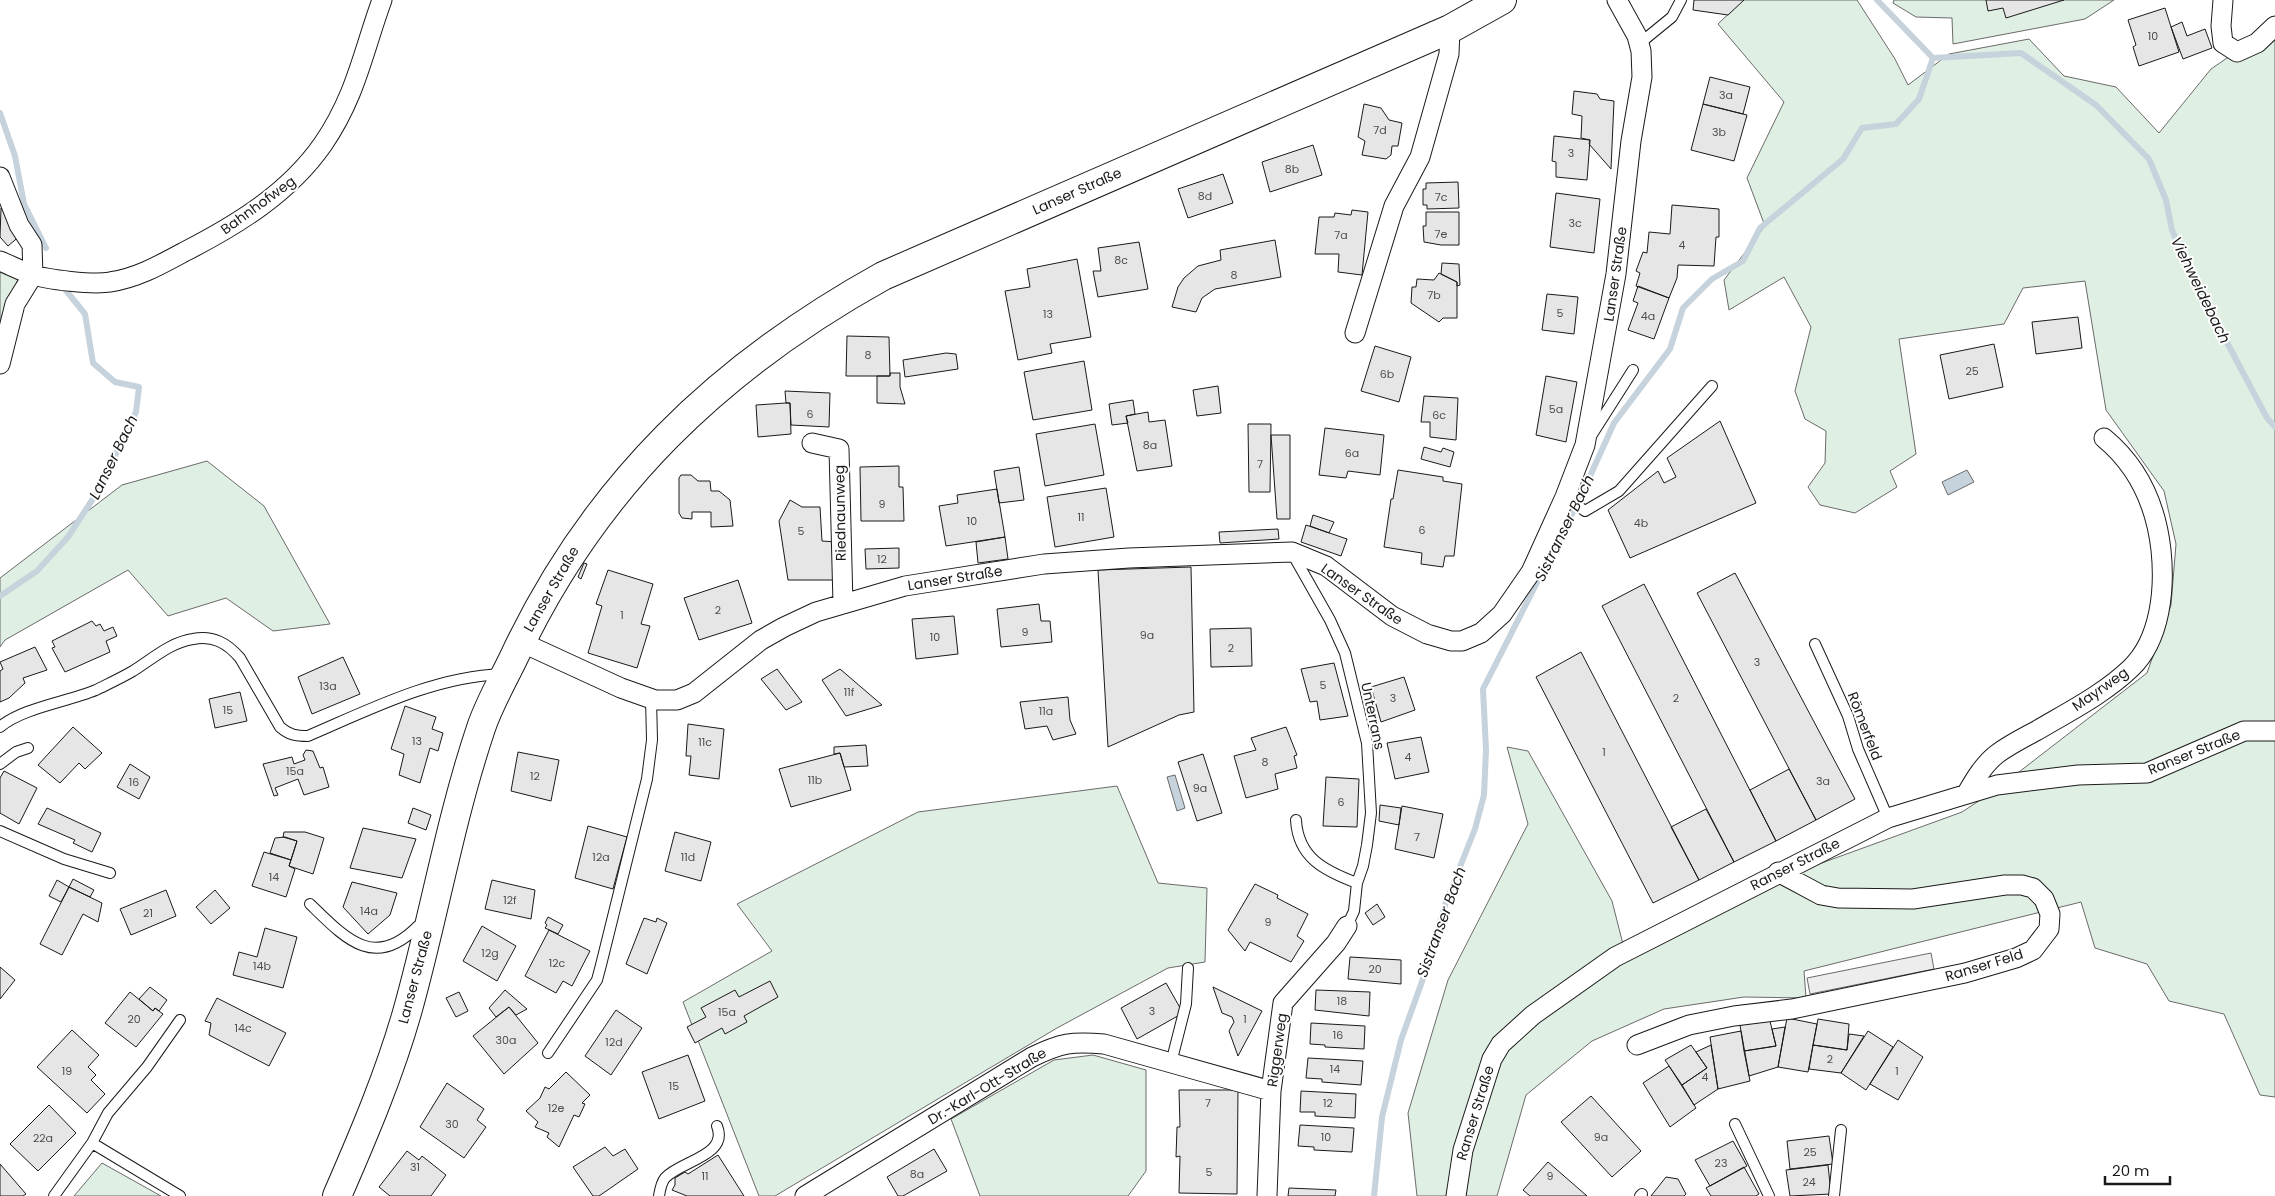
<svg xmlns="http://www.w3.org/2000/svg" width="2275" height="1196" font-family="Poppins,sans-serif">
  <rect width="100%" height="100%" fill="#fff"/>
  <path fill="#e0efe3" stroke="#6a6a6a" d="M1743,0H1857L1895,59L1908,85L1949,54L2029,39L2064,76L2116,87L2159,133L2211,69L2275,25V1097L2260,1095L2224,1014L2169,1001L2147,964L2095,948L2081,902L1804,971L1806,998L1744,997L1664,1009L1592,1041L1526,1095L1497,1196H1417L1408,1113L1448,980L1528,824L1507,747L1528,751L1612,901L1627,960L1764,884L1962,812L1997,789L2147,673L2171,605L2176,544L2164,491L2106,410L2085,281L2023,288L2004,324L1899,339L1916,454L1890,471L1897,487L1855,513L1820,505L1808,487L1825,463L1826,431L1805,419L1795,391L1811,327L1784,277L1729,310L1724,280L1765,226L1747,178L1784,102L1718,24Z
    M1894,0H2114L2085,19L1953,44L1952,18L1916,17L1893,3Z
    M0,256L24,265L5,310L0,330Z
    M207,461L264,506L330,624L273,631L226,598L168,616L128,570L5,640L0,647V578L122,485Z
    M1117,786L1158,883L1207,888L1205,962L1168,968L1057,1028L775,1196H759L683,1002L772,951L737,904L918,812Z
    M1093,1055L1146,1070V1171L1128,1196H980L951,1119L1054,1060Z
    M102,1163L161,1196H74Z"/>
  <path fill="#ededed" stroke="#6a6a6a" d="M1931,953L1934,969L1810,994L1807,978Z"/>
  <path fill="#c6d2dc" stroke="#6a6a6a" d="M1967,470L1974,482L1948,495L1942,482Z
    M1175,775L1185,808L1177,811L1167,777Z"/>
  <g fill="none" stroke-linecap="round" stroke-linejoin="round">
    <path stroke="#c6d2dc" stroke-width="6" d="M1933,58L2021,53L2096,105L2149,159L2166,200L2172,230L2196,284L2267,418L2275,427
      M0,113L15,156L24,204L46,248
      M0,596L37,571L68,537L98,491L136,412L139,387L115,382L93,363L85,314L64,288
      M1374,1196L1382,1117L1401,1040L1424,976L1446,902L1475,829L1484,795L1486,750L1483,689L1582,494L1614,423L1670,349L1683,308L1712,279L1743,261L1760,228L1843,159L1862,128L1896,124L1919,99L1933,58L1877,0"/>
  </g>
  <path fill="#e6e6e6" stroke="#1a1a1a" d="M1694,0H1744L1728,15L1693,10Z
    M1986,0H2064L2006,18L2003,8L1988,11Z
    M2165,8L2179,52L2139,66L2133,47L2136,45L2128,20Z
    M2182,22L2187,36L2205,29L2212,48L2183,59L2171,27Z
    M1710,77L1750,87L1743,114L1703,104Z
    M1574,91L1597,94L1600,99L1614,101L1611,169L1589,144L1590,140L1581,138L1582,116L1572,114Z
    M1364,104L1381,108L1389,120L1402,123L1398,146H1392L1391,155L1386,159L1362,155L1365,141L1358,137Z
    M1703,104L1747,115L1734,161L1691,150Z
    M1554,136L1590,140L1587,180L1556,177V162L1552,161Z
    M1313,145L1322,175L1270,192L1262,162Z
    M1223,174L1233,203L1188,218L1178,189Z
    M1458,182L1459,208L1427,209V205H1423V189H1426V183Z
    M1556,193L1600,199L1594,253L1550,247Z
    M1672,205L1719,209V237H1716L1714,266L1678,265L1677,278L1669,298L1636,286L1640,273L1636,271L1643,252L1647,253L1649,232L1670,234Z
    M1,208L22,234L8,246L0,237Z
    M1352,210L1368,212L1362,275L1338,272L1339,254H1315L1319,217H1334L1335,213L1351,215Z
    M1426,212H1459V245H1441L1424,242L1423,226H1426Z
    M1275,240L1281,277L1215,289L1202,298L1196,312L1172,307L1178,287L1184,278L1198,266L1221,260L1220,250Z
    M1139,242L1148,289L1098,297L1093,271H1101L1098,248Z
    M1077,259L1091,337L1050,344L1052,353L1018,360L1005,291L1030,287L1027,269Z
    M1442,263L1459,264L1460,285L1457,286V282L1441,274Z
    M1439,273L1457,282V318H1443L1439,322L1411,303L1412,287H1416L1417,279L1434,280Z
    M1638,286L1669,298L1654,339L1628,330L1638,303L1633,301Z
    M1547,294L1578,297L1574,334L1542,330Z
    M2078,317L2082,348L2036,354L2032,322Z
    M847,336L889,337L890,376H846Z
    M1994,344L2003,387L1949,399L1940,355Z
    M1375,346L1411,357L1399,402L1361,391Z
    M946,353L956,354L958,369L905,377L903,360Z
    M1084,361L1092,410L1033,420L1024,372Z
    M890,373H900V387L905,404L877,403V376H890Z
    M1546,376L1577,382L1566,442L1536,435Z
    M1218,386L1221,413L1197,416L1193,390Z
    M785,391L830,393L829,427L791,425L790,403H786Z
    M1424,396L1458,398L1456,440L1430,437V422H1421Z
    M1133,400L1135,414L1126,416L1128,423L1112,425L1109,404Z
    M786,403H790L791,434L758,437L756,405Z
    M1148,412L1149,422L1165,420L1172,466L1137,471L1126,416Z
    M1720,421L1756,503L1630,558L1608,510L1658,471L1664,483L1676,477L1667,458Z
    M1095,424L1104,475L1045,486L1036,434Z
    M1248,424H1271L1270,492H1249Z
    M1325,428L1384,435L1380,475L1348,471L1346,478L1319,475Z
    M1271,435H1290V519H1277Z
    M1424,447L1441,452L1443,448L1454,452L1450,467L1421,459Z
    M899,466V487H903L904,521H861L860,467Z
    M1019,467L1024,500L999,503L994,471Z
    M1398,470L1443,477V481L1462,484L1454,556H1445L1443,567L1421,564L1422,553L1384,547L1391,499H1393Z
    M681,475H691L698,481H710L711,491H719L730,500L733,526L711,527V512H692V519L682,518L679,513V478Z
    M1106,488L1114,537L1055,547L1047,497Z
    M997,489L1005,537L946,546L939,506L958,503L957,495Z
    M790,500L802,507H820L822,541L836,542V580H788L779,521Z
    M1313,515L1334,522L1329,533L1310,526Z
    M1306,525L1347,539L1341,556L1301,542Z
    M1278,529L1279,539L1220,543L1219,532Z
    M1005,537L1008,559L978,563L976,542Z
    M899,548V568L866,569L865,549Z
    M584,563L587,564L581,579L578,577Z
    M1191,567L1194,712L1179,715L1108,747L1098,570Z
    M608,570L653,584L641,624L650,626L637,668L588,653L602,606L596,604Z
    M1735,573L1855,799L1816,820L1697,593Z
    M738,580L752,623L699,640L684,598Z
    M1644,584L1776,841L1734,862L1602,606Z
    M1039,604L1041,621H1050L1052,642L1001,647L997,609Z
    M954,616L958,654L916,659L912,619Z
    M92,621L96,626L100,624L104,631L113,627L117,636L106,641L110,652L65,672L52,648L55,647L52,641Z
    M1251,628L1252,666L1211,667L1210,629Z
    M35,647L47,670L23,678L25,683L9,698L0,702V671L3,669L0,662Z
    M1581,652L1699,880L1653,903L1536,677Z
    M343,657L360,694L312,714L298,677Z
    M1334,663L1348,716L1320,720L1317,701L1310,702L1301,669Z
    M777,669L802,702L786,710L761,679Z
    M840,669L882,705L846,716L822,680Z
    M1404,677L1415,710L1381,722L1371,687Z
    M240,692L247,721L215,728L209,699Z
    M1068,697L1070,720L1076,734L1053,740L1047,726L1025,729L1020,702Z
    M405,706L436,717L432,729L443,733L438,751L430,748L420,783L399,775L404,754L391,749Z
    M688,724L724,729L719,779L689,775L691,756H686Z
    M73,727L102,753L85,769L79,763L60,783L38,765Z
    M1286,727L1297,755L1294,756L1297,768L1275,774L1278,789L1246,798L1234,756L1256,750L1251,738Z
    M1421,737L1429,772L1395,779L1387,743Z
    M866,745L868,766L844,767L840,753L834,754V747Z
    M306,750L313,751L320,768L323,767L329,787L304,795L298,779L275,788L278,795L274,796L263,764L292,757L294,764L305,760L303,755Z
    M518,752L559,760L551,801L511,791Z
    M840,753L851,790L791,807L779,769Z
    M1203,754L1222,813L1197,821L1178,762Z
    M130,764L150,777L139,799L117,787Z
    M1789,769L1816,820L1776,841L1750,790Z
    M4,771L37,788L19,824L0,813V778Z
    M1326,777L1359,779L1357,827L1323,826Z
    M1380,805L1401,808L1399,825L1379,821Z
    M1402,806L1443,814L1434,858L1395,849Z
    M47,808L101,833L92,852L73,843L75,840L38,824Z
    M413,808L431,815L426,830L408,823Z
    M1706,809L1734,862L1699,880L1671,827Z
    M588,826L627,837L613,889L575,878Z
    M363,828L416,839L402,878L350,868Z
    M284,832H305L324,838L313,874L289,866L297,841L283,837Z
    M675,832L711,842L701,881L665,871Z
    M285,837L297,841L291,860L270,853L275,838Z
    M264,852L291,860L289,866L295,869L286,897L252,886Z
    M73,879L94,890L90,897L69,887Z
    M57,880L69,887L61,902L49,896Z
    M492,880L535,890L531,919L485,909Z
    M352,882L397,893L390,915L368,934L343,907Z
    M1255,884L1278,895L1277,898L1308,914L1297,936L1304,941L1291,962L1250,942L1245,951L1228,930Z
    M69,887L102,903L98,922L83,914L62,955L40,944Z
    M166,890L176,916L131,935L120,909Z
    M215,890L230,908L211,924L196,907Z
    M1377,904L1385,917L1373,925L1365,913Z
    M548,917L563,925L558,934L545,928L547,925L545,923Z
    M644,918L656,922L657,918L667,923L647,974L626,964Z
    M482,926L516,946L497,981L463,961Z
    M265,928L297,937L283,988L233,975L239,952L257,957Z
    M549,930L590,951L572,986L563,981L556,993L525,976Z
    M1350,957L1401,960V984L1348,979Z
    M0,967L15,980L0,999Z
    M770,981L778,997L744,1016L747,1022L725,1034L722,1028L695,1043L687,1027L706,1017L701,1008L735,990L739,997Z
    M1166,983L1183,1013L1137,1039L1121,1008Z
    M150,987L167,1000L159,1011L155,1008L153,1011L139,999Z
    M1213,987L1262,1011L1238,1056L1229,1031L1234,1022L1232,1017L1222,1013Z
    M505,990L527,1009L516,1015L509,1007L496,1017L489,1008Z
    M1316,990L1370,992L1369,1016L1315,1010Z
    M130,992L153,1011L155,1008L163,1014L136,1047L105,1023Z
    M459,992L468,1011L456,1017L446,998Z
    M217,998L286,1033L269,1066L209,1035L211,1023L205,1021Z
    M509,1007L538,1043L504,1074L473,1036Z
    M616,1010L642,1028L611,1075L585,1056Z
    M1787,1018L1817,1024L1808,1072L1778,1067Z
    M1818,1019L1849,1024L1847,1050L1813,1045Z
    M1770,1021L1776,1046L1744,1051L1740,1025Z
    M1311,1023L1365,1026L1364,1049L1325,1047V1045L1310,1044Z
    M1785,1027L1778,1067L1749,1076L1744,1051L1776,1046L1772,1029Z
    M72,1030L99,1055L88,1067L96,1075L91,1080L105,1094L87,1113L37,1067Z
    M1741,1031L1750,1081L1718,1089L1710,1037Z
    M1868,1031L1893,1047L1866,1090L1841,1073Z
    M1849,1034L1864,1036L1841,1073L1809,1069L1813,1045L1847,1050Z
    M1898,1040L1923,1057L1898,1100L1870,1084Z
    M1691,1045L1707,1068L1682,1085L1665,1060Z
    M1711,1045L1718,1089L1694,1105L1682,1085L1707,1068L1696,1052Z
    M688,1055L705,1101L659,1119L642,1072Z
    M1308,1058L1363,1061L1361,1085L1322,1082V1079L1306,1078Z
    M1669,1066L1696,1108L1670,1127L1643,1083Z
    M566,1072L590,1095L582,1103L585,1104L579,1117L574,1115L559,1147L547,1137L549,1133L535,1127L538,1122L526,1111L540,1098L545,1087L549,1089Z
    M447,1083L484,1109L477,1120L486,1127L464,1158L420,1127Z
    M1179,1090H1238L1237,1194L1179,1193L1180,1156L1176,1157L1177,1127H1180Z
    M1301,1091L1356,1094L1355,1118L1315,1116V1112H1300Z
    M1591,1096L1641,1151L1612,1177L1561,1122Z
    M49,1105L76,1133L38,1171L10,1144Z
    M1300,1125L1354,1128L1352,1152L1314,1150V1147L1298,1146Z
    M1829,1136L1833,1164L1790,1169L1787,1141Z
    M1733,1141L1747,1166L1710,1186L1695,1160Z
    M605,1147L613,1156L625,1149L638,1169L599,1196H593L573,1167Z
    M934,1149L947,1171L903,1196H898L887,1177Z
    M407,1151L419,1160L422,1156L446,1175L431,1196H390L379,1187Z
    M718,1155L744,1196H687L672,1190L675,1185V1178L685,1172L688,1174Z
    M1548,1162L1587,1196H1530L1523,1190Z
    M0,1164L26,1194L23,1196H0Z
    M1828,1165L1831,1194L1790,1196L1786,1170Z
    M1744,1167L1759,1194L1756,1196H1711L1706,1188Z
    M1666,1177L1678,1179L1686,1194L1684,1196H1651Z
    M1289,1188L1336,1190L1335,1196H1288Z"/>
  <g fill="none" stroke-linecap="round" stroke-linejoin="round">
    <defs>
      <path id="service" d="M1639,44L1672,17L1681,0
        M1591,436L1633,370
        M1565,497L1585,511L1619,491L1712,386
        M1292,553L1330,620L1345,653L1367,743L1371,813L1367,845L1363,866L1357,883L1354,911L1347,926
        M1815,644L1848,716L1858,749L1888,818
        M0,727C22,708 67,702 96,690C108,684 121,678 133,671C152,659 171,642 193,639C213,635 227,643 240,658L280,727C289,735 296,736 308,736C371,709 433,677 502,674
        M0,764L16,752L28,748
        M1296,820C1298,858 1325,871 1357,883
        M0,831L64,859L110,873
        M310,904C345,938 374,971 418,926L426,927
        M548,1053L597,980L601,965L647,779L652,740L651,698
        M1171,1063L1186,1004L1188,968
        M1735,1124L1769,1196
        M92,1143L180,1196
        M54,1196L92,1143L108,1113L147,1067L180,1020
        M659,1196C660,1190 661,1183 665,1178C680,1161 729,1156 717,1126
        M1640,1196L1642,1194
        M1834,1196L1841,1130"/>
      <path id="minor" d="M2223,0L2221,26L2223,43L2237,52L2257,43L2275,26
        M0,177L19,225L32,245L33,275L15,304L0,364
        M0,261C10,265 21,271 31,274C47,280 94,285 110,282C137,278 160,265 184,252C237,225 289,193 323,144C356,96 363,52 382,0
        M1355,333L1394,206L1420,157L1449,54L1450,29
        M812,443L839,449L843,604
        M521,642L621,688L655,700H677L694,693L761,640L784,627L816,612L905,586L1044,564L1129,558L1292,552L1326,566L1392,616L1427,634L1451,641H1462L1481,633L1502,614L1531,572L1565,497L1585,445L1616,274L1631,141L1642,77L1641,51L1637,36L1617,0
        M1967,793C1975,779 1984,764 1997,754C2009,745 2023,738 2036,731C2068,712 2104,694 2131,668C2161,639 2165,588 2161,550C2156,505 2139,467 2104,438
        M1637,1045L1689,1025L1734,1016L1792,1009L1965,973L2016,958L2033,950L2049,929L2050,914L2044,899L2033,888L2022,885H2005L1913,899L1838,898L1821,895L1778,872
        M805,1196L1032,1057C1061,1043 1072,1041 1104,1044L1271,1091
        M1267,1196L1271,1091L1283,1003L1336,943L1347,926
        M1456,1196L1463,1150L1492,1059L1501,1044L1533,1015L1615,957L1888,818L1997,785L2078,775L2147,773L2244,731H2275"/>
      <path id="secondary" d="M337,1196C364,1134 390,1073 408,1009C434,916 450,820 481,728C489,704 503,680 514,657C594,486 719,367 883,276L1450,29L1502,0"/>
    </defs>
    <use href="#service" stroke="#1a1a1a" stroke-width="12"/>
    <use href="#minor" stroke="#1a1a1a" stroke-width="21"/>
    <use href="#secondary" stroke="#1a1a1a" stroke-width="30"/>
    <use href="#service" stroke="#fff" stroke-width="10"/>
    <use href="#minor" stroke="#fff" stroke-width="19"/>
    <use href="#secondary" stroke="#fff" stroke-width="28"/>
  </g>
  <g text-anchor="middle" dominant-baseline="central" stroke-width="4" stroke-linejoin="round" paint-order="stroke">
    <g font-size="11" fill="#4d4d4d">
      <text x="2153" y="36">10</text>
      <text x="1726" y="95">3a</text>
      <text x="1380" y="130">7d</text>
      <text x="1719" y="132">3b</text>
      <text x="1571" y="153">3</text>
      <text x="1292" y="169">8b</text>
      <text x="1205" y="196">8d</text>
      <text x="1441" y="197">7c</text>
      <text x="1575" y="223">3c</text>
      <text x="1441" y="234">7e</text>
      <text x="1341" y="235">7a</text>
      <text x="1682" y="245">4</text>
      <text x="1121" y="260">8c</text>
      <text x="1234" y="275">8</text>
      <text x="1434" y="295">7b</text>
      <text x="1560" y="313">5</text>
      <text x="1048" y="314">13</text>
      <text x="1648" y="316">4a</text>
      <text x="868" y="355">8</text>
      <text x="1972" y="371">25</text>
      <text x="1387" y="374">6b</text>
      <text x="1556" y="409">5a</text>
      <text x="810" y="414">6</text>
      <text x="1439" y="415">6c</text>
      <text x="1150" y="445">8a</text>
      <text x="1352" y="453">6a</text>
      <text x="1260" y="464">7</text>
      <text x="882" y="504">9</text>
      <text x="1081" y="517">11</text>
      <text x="972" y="521">10</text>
      <text x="1641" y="523">4b</text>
      <text x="1422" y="530">6</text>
      <text x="801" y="531">5</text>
      <text x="882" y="559">12</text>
      <text x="718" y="610">2</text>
      <text x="622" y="615">1</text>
      <text x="1025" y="632">9</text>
      <text x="1147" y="635">9a</text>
      <text x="935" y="637">10</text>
      <text x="1231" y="648">2</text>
      <text x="1757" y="662">3</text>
      <text x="1323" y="685">5</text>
      <text x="328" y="686">13a</text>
      <text x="849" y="692">11f</text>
      <text x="1393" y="698">3</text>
      <text x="1676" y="698">2</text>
      <text x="228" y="710">15</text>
      <text x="1046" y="711">11a</text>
      <text x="417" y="741">13</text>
      <text x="705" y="742">11c</text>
      <text x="1604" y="752">1</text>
      <text x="1408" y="757">4</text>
      <text x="1265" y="762">8</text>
      <text x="295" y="771">15a</text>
      <text x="535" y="776">12</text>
      <text x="815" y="780">11b</text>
      <text x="1823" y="781">3a</text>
      <text x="134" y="782">16</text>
      <text x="1200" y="788">9a</text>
      <text x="1341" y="802">6</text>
      <text x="1417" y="837">7</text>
      <text x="601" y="857">12a</text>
      <text x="688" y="857">11d</text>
      <text x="274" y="877">14</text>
      <text x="510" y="900">12f</text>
      <text x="369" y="911">14a</text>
      <text x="148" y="913">21</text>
      <text x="1268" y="922">9</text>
      <text x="490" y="953">12g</text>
      <text x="557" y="963">12c</text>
      <text x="262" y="966">14b</text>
      <text x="1375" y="969">20</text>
      <text x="1342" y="1001">18</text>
      <text x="1152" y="1011">3</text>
      <text x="727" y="1012">15a</text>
      <text x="134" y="1019">20</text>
      <text x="1245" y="1019">1</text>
      <text x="243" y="1028">14c</text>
      <text x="1338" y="1035">16</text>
      <text x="506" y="1040">30a</text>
      <text x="614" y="1042">12d</text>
      <text x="1830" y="1059">2</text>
      <text x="1335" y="1069">14</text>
      <text x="67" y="1071">19</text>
      <text x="1897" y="1071">1</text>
      <text x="1705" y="1077">4</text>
      <text x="674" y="1086">15</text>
      <text x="1208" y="1103">7</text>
      <text x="1328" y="1103">12</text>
      <text x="556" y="1108">12e</text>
      <text x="452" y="1124">30</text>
      <text x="1326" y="1137">10</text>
      <text x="1601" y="1137">9a</text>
      <text x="43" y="1138">22a</text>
      <text x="1810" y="1152">25</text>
      <text x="1721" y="1163">23</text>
      <text x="415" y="1167">31</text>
      <text x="1209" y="1172">5</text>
      <text x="917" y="1174">8a</text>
      <text x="705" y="1176">11</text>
      <text x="1550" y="1176">9</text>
      <text x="1809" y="1182">24</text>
    </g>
    <g font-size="14" fill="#1a1a1a" stroke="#fff">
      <text transform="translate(1077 191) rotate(-24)">Lanser Straße</text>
      <text transform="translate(258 205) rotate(-36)">Bahnhofweg</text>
      <text transform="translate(1615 274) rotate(-82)">Lanser Straße</text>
      <text transform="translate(840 513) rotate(-91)">Riednaunweg</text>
      <text transform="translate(955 578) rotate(-9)">Lanser Straße</text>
      <text transform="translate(551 589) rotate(-60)">Lanser Straße</text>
      <text transform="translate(1362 594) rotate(35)">Lanser Straße</text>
      <text transform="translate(2100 689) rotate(-35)">Mayrweg</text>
      <text transform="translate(1373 716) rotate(78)">Unterrans</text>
      <text transform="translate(1865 726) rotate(69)">Römerfeld</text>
      <text transform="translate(2194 752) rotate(-22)">Ranser Straße</text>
      <text transform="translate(1795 864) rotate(-27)">Ranser Straße</text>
      <text transform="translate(1984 965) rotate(-17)">Ranser Feld</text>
      <text transform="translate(415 977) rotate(-75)">Lanser Straße</text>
      <text transform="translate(1277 1050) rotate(-82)">Riggerweg</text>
      <text transform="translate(987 1086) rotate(-31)">Dr.-Karl-Ott-Straße</text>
      <text transform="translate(1475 1113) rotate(-73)">Ranser Straße</text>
    </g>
    <g font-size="15" font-style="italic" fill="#1a1a1a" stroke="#fff">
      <text transform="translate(2201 290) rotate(64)">Viehweidebach</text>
      <text transform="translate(113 457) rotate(-64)">Lanser Bach</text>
      <text transform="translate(1564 528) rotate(-64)">Sistranser Bach</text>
      <text transform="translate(1441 922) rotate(-70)">Sistranser Bach</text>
    </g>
  </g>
  <path d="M2105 1176v8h65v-8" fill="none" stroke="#1a1a1a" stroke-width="2.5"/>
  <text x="2112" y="1176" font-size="15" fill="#1a1a1a" stroke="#ffffff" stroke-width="4" paint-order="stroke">20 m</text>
</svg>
